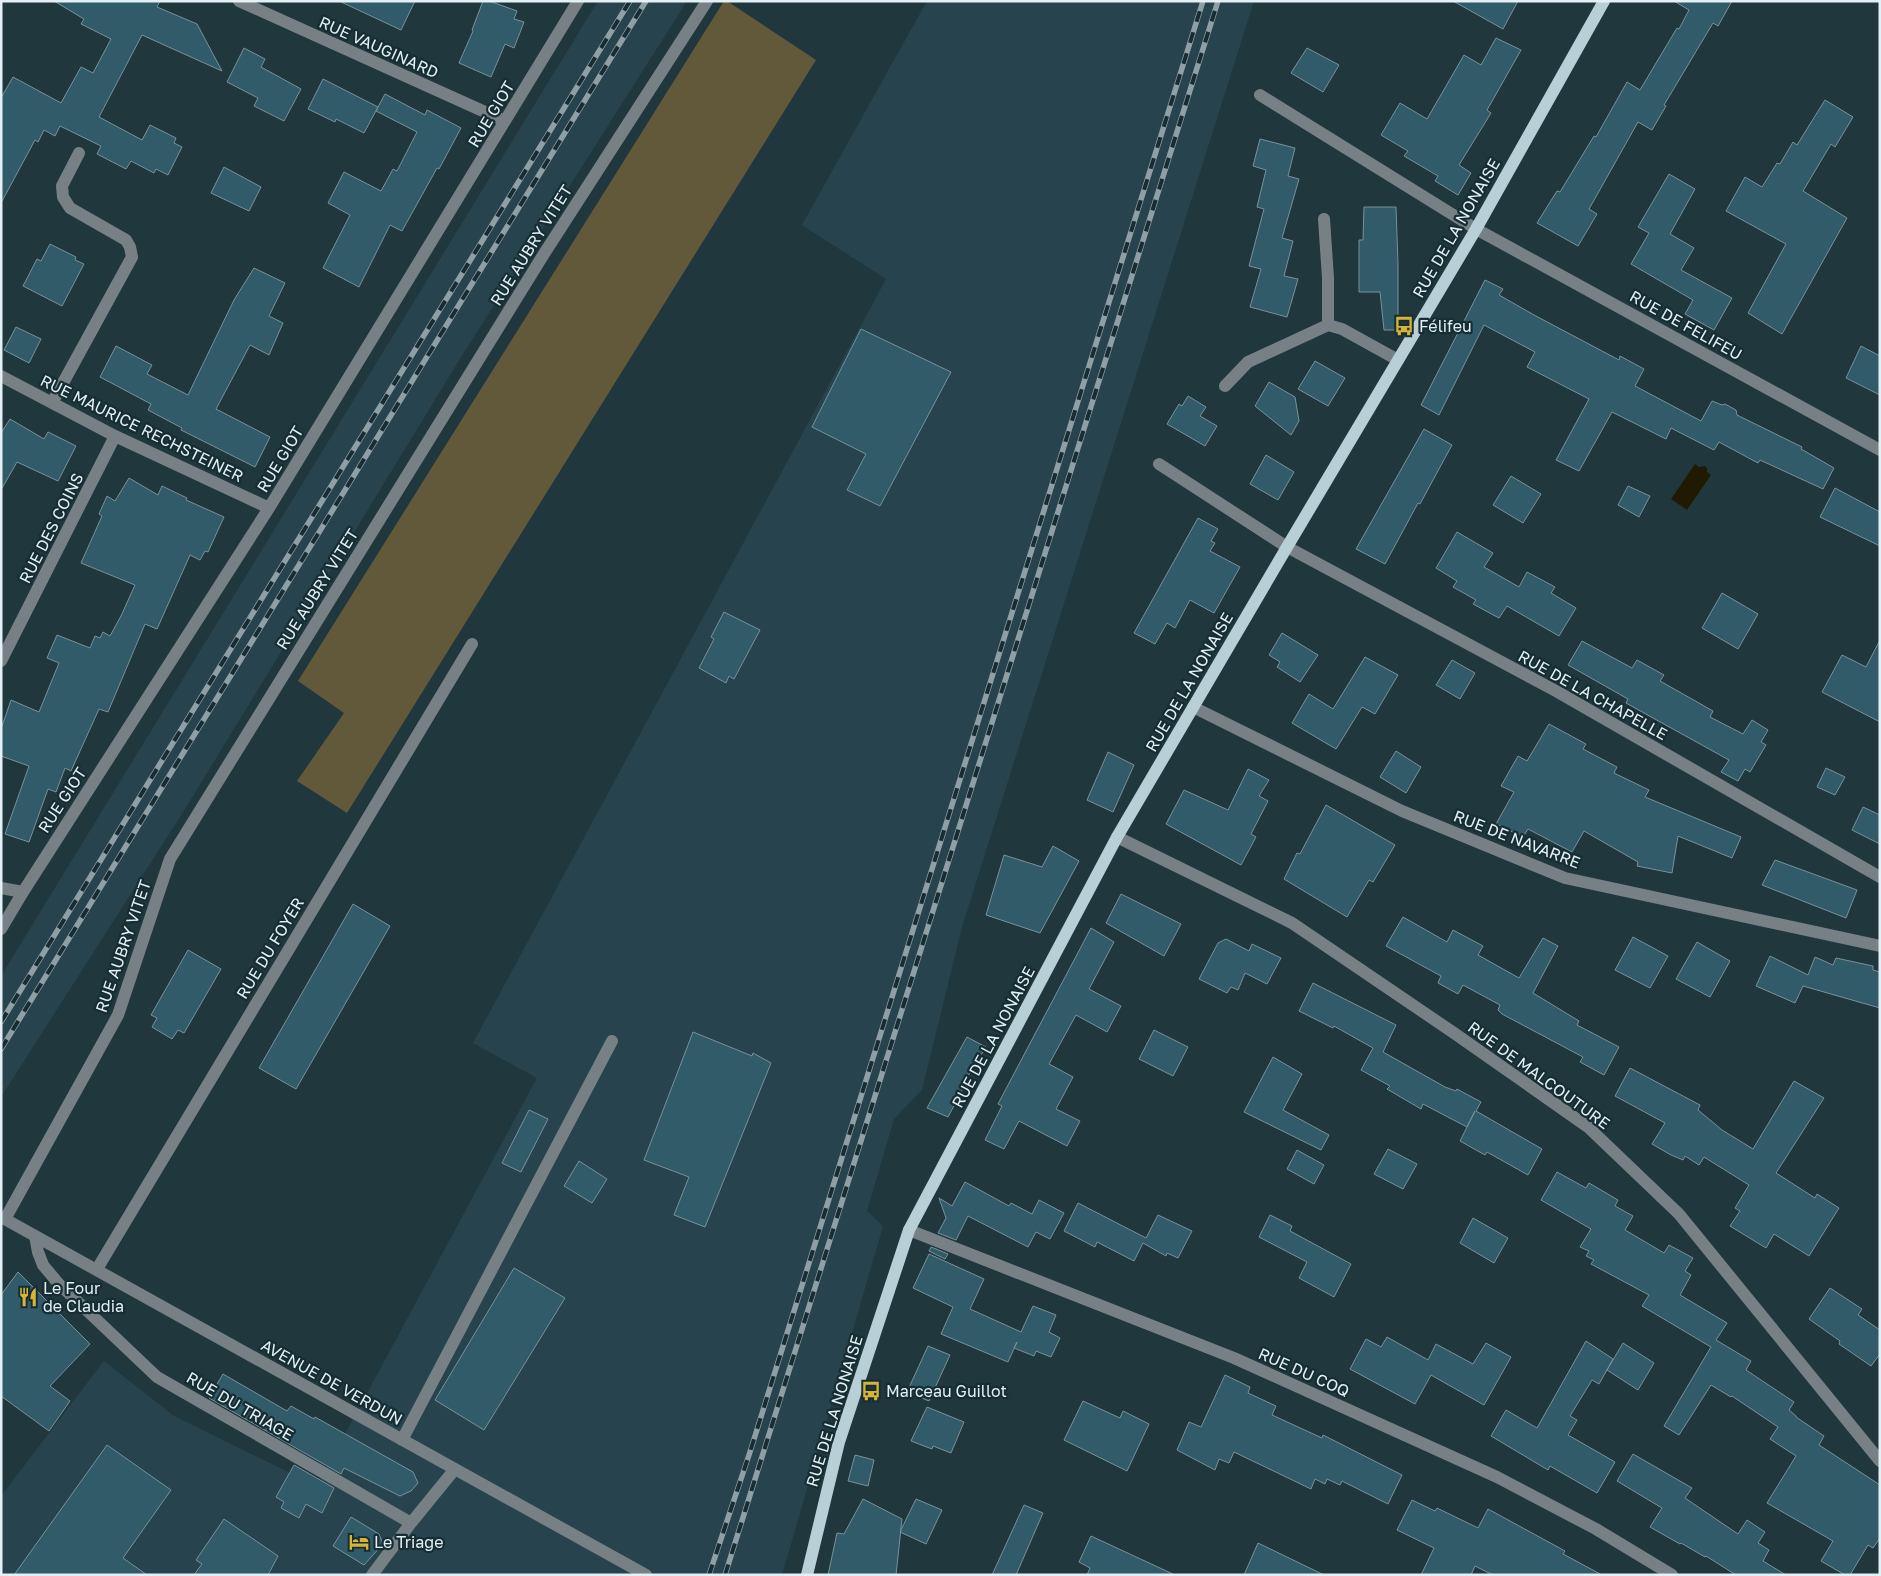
<svg xmlns="http://www.w3.org/2000/svg" width="1881" height="1576" font-family="'Golos Text',sans-serif">
  <rect width="100%" height="100%" fill="#21373e"/>
  <path fill="#27444e" d="M598,1H687L458,362L185,809L1,1097V976Z
    M927,1H1254L962,927L922,1090L894,1119L867,1211L883,1226L782,1575H1V1496L104,1361L174,1416L317,1486L537,1078L473,1043L886,279L802,225Z"/>
  <path fill="#62593b" d="M724,1H727L816,60L347,813L297,781L344,713L298,681Z"/>
  <path fill="#211a02" d="M1695,464L1699,467L1705,466L1707,468V472L1711,475L1687,510L1671,499Z"/>
  <path fill="#315b69" stroke="#79919a" d="M54,1H160L157,7L197,24L222,71L142,35L99,117L142,140L150,125L176,138L174,143L182,147L168,175L156,169L154,173L131,161L126,169L97,154L101,146L60,126L55,136L44,130L38,142L35,140L1,203V98L13,77L61,103L81,67L93,73L111,39L81,24L84,19Z
    M339,1H415L401,30Z
    M483,1H489L517,11L514,19L524,22L514,48L505,44L491,77L459,63L473,31L472,30Z
    M1453,1H1518L1503,29Z
    M1674,1H1732L1718,26L1713,23L1664,105L1666,106L1652,130L1638,122L1589,209L1597,214L1578,246L1537,223L1557,191L1560,192L1594,136L1596,137L1627,82L1640,90L1677,28L1679,29L1689,10Z
    M1496,38L1521,50L1487,110L1491,113L1459,165L1471,173L1458,195L1435,181L1438,176L1404,156L1408,151L1381,135L1400,103L1427,119L1464,55L1481,65Z
    M244,48L265,59L261,67L301,89L284,121L254,106L258,98L227,82Z
    M1307,48L1339,65L1323,92L1291,73Z
    M323,79L378,107L385,94L425,115L427,110L461,128L439,169L437,168L402,231L390,225L359,287L323,268L350,215L328,203L344,172L381,191L393,169L397,171L417,132L376,111L378,107L364,133L336,119L335,122L308,109Z
    M1825,100L1853,117L1835,147L1831,144L1803,191L1847,218L1782,334L1748,313L1786,244L1726,211L1745,177L1762,187L1777,163L1780,164L1793,142L1797,145Z
    M1260,139L1295,148L1288,176L1299,179L1282,238L1293,241L1284,276L1298,279L1287,317L1250,307L1261,269L1249,266L1264,209L1257,207L1266,170L1253,166Z
    M224,167L261,187L249,211L211,193Z
    M1669,174L1695,189L1670,234L1694,248L1681,270L1732,298L1714,330L1685,314L1693,300L1631,264L1649,233L1638,227Z
    M1364,207H1396L1398,264V330H1384L1380,292H1359V240H1363Z
    M50,244L76,257L75,260L84,264L62,306L23,286L37,259L41,261Z
    M254,268L285,283L269,316L283,323L269,355L250,345L216,409L270,437L255,467L181,430L182,428L148,410L151,404L100,377L116,346L152,365L147,374L188,395L234,300Z
    M1485,280L1503,289L1499,295L1534,315L1619,360L1620,356L1644,369L1635,386L1701,421L1712,401L1722,405L1725,404L1736,410L1737,415L1802,447L1801,449L1834,468L1823,489L1760,460L1758,463L1719,442L1714,450L1671,428L1666,439L1612,412L1579,471L1556,460L1589,399L1527,367L1535,352L1484,325L1439,415L1421,405Z
    M16,327L41,339L29,363L4,350Z
    M861,329L951,372L880,506L847,490L866,454L812,427Z
    M1861,346L1880,356V395L1846,378Z
    M1315,361L1345,378L1328,406L1298,389Z
    M1269,382L1295,397L1299,421L1291,435L1255,406Z
    M1188,396L1206,407L1200,416L1217,426L1205,446L1167,424L1179,404L1182,406Z
    M10,419L44,439L48,432L76,446L58,481L17,462L1,490V433Z
    M1424,429L1452,445L1420,504L1418,503L1385,564L1356,549Z
    M1266,455L1294,472L1278,500L1250,484Z
    M1511,476L1541,494L1523,523L1493,505Z
    M129,478L158,495L162,486L187,498L186,500L224,517L208,552L205,551L200,560L190,555L157,629L145,624L108,712L99,709L71,771L65,768L56,792L48,789L29,842L5,834L29,766L1,756V729L11,700L39,712L59,663L47,658L57,635L90,648L95,636L100,638L103,632L110,636L121,616L135,585L81,563L102,516L99,514L107,496L115,501Z
    M1628,486L1650,496L1639,517L1618,505Z
    M1835,488L1880,512V546L1820,517Z
    M1198,518L1218,529L1211,541L1215,543L1210,551L1240,567L1214,613L1190,600L1175,628L1167,623L1155,644L1134,633Z
    M1457,532L1493,553L1484,567L1519,587L1527,572L1555,587L1551,593L1576,608L1559,636L1507,606L1499,618L1473,604L1476,600L1453,587L1457,581L1436,568Z
    M1722,593L1758,614L1738,649L1702,628Z
    M724,612L760,630L734,679L729,676L726,683L699,668L714,639L711,637Z
    M1282,633L1318,655L1300,682L1277,667L1280,662L1269,655Z
    M1880,640V722L1822,692L1842,655L1866,667Z
    M1582,641L1632,668L1637,660L1664,675L1660,681L1713,711L1710,717L1743,734L1752,720L1768,730L1761,742L1766,745L1750,772L1745,769L1738,781L1721,772L1729,760L1626,703L1628,699L1568,665Z
    M1365,657L1398,675L1375,714L1362,707L1336,749L1292,723L1309,694L1333,709Z
    M1452,660L1475,673L1460,699L1436,685Z
    M1549,724L1586,744L1583,749L1617,767L1614,773L1649,790L1645,797L1741,837L1732,858L1678,836L1672,873L1637,866L1638,862L1584,831L1572,852L1528,829L1523,837L1496,824L1514,792L1501,786L1518,756L1527,761Z
    M1396,751L1421,767L1406,793L1380,777Z
    M1108,752L1134,765L1113,812L1087,800Z
    M1826,768L1845,777L1835,795L1817,787Z
    M1248,769L1269,780L1259,796L1268,801L1251,834L1256,837L1241,865L1166,824L1184,790L1228,810Z
    M1326,805L1395,845L1373,882L1369,880L1347,917L1284,879L1297,853L1300,854Z
    M1863,807L1880,815V844L1852,830Z
    M1053,846L1079,861L1040,933L986,915L1004,855L1042,867Z
    M1775,860L1857,890L1846,918L1762,885Z
    M1121,894L1181,924L1164,956L1106,923Z
    M353,904L390,926L296,1089L259,1068Z
    M1403,917L1447,942L1453,930L1483,946L1478,955L1519,978L1543,938L1558,946L1533,993L1579,1021L1577,1025L1619,1047L1604,1075L1580,1062L1583,1057L1502,1014L1498,1010L1500,1005L1463,985L1458,994L1438,983L1441,976L1386,946Z
    M1091,928L1114,942L1089,989L1121,1006L1107,1032L1076,1015L1049,1064L1073,1077L1056,1109L1080,1121L1067,1146L1019,1121L1004,1149L985,1140L1002,1106L998,1104Z
    M1633,937L1668,956L1650,988L1615,970Z
    M1226,939L1249,951L1252,944L1281,958L1267,984L1245,973L1238,990L1231,987L1227,993L1199,979L1218,943Z
    M1697,942L1730,961L1710,997L1676,979Z
    M188,950L221,969L184,1033L178,1030L172,1039L152,1027L157,1018L151,1015Z
    M1770,956L1808,975L1815,957L1833,965L1836,958L1873,966V970L1880,972V1008L1803,986L1795,1003L1756,986Z
    M1313,983L1396,1025L1383,1052L1445,1087L1456,1091L1457,1089L1481,1102L1476,1111L1542,1149L1528,1175L1487,1152L1485,1155L1460,1141L1475,1111L1467,1127L1423,1104L1421,1109L1387,1089L1390,1086L1361,1070L1373,1048L1334,1026L1333,1028L1299,1011Z
    M1154,1030L1188,1047L1173,1076L1139,1059Z
    M693,1032L752,1056L753,1053L771,1063L705,1227L674,1215L689,1177L644,1160Z
    M967,1037L986,1047L963,1084L965,1085L948,1117L927,1108Z
    M1273,1057L1302,1074L1283,1110L1329,1135L1321,1150L1244,1112Z
    M1630,1068L1700,1105L1698,1110L1722,1130L1753,1149L1794,1081L1824,1098L1776,1173L1815,1198L1817,1194L1839,1208L1809,1256L1774,1234L1766,1248L1730,1226L1740,1211L1735,1208L1749,1185L1704,1157L1699,1165L1685,1156L1683,1160L1671,1155L1652,1144L1665,1123L1615,1096Z
    M529,1110L548,1119L521,1172L502,1163Z
    M1388,1149L1417,1164L1403,1189L1374,1174Z
    M1297,1150L1324,1165L1314,1184L1287,1169Z
    M579,1161L607,1179L592,1203L564,1186Z
    M1557,1172L1586,1188L1589,1183L1618,1200L1615,1206L1633,1216L1625,1230L1664,1253L1669,1245L1693,1258L1685,1271L1691,1275L1680,1295L1727,1323L1716,1340L1751,1361L1746,1370L1794,1402L1789,1410L1796,1416V1417L1824,1436L1819,1445L1880,1485V1538L1873,1548L1868,1545L1850,1575H1845L1821,1561L1833,1541L1767,1503L1796,1456L1770,1439L1778,1427L1732,1396L1731,1397L1711,1385L1679,1435L1664,1426L1711,1347L1642,1306L1649,1295L1591,1264L1594,1260L1586,1256L1589,1251L1580,1247L1591,1229L1541,1200Z
    M965,1182L1009,1206L1011,1203L1032,1214L1039,1200L1064,1213L1050,1239L1036,1232L1028,1247L968,1216L956,1240L938,1233L946,1218L939,1198L952,1206Z
    M1078,1203L1146,1238L1158,1215L1192,1231L1178,1258L1167,1253L1166,1256L1143,1243L1134,1261L1097,1242L1095,1247L1064,1231Z
    M1270,1215L1292,1226L1290,1231L1351,1264L1334,1297L1299,1278L1307,1262L1259,1237Z
    M1473,1218L1508,1238L1494,1263L1460,1243Z
    M931,1247L948,1254L945,1259L929,1251Z
    M929,1254L984,1279L970,1309L1021,1332L1033,1306L1056,1315L1049,1332L1060,1338L1051,1357L1036,1351L1034,1356L1014,1348L1017,1342L1008,1362L941,1334L953,1307L913,1288Z
    M514,1268L565,1298L484,1430L435,1400Z
    M18,1272L90,1344L50,1386L70,1401L49,1431L1,1396V1295Z
    M1830,1288L1862,1309L1858,1315L1880,1330V1354L1871,1366L1839,1344L1840,1341L1809,1319Z
    M1387,1337L1428,1360L1436,1344L1473,1364L1486,1343L1511,1357L1484,1405L1431,1375L1415,1404L1350,1369L1366,1339L1381,1347Z
    M1586,1341L1613,1359L1599,1384L1592,1380L1570,1416L1577,1420L1568,1435L1615,1462L1597,1493L1550,1466L1548,1470L1491,1436L1506,1410L1537,1428Z
    M1623,1343L1654,1363L1638,1390L1607,1370Z
    M928,1346L950,1355L929,1401L907,1392Z
    M223,1374L287,1411L291,1406L314,1419L315,1417L413,1472L418,1483L411,1491L400,1496L344,1468L341,1474L209,1398Z
    M1225,1375L1250,1387L1248,1393L1276,1406L1272,1415L1322,1438L1323,1435L1402,1475L1388,1504L1342,1481L1340,1485L1327,1479L1325,1484L1315,1479L1311,1489L1234,1452L1229,1463L1219,1459L1215,1470L1177,1450L1189,1422L1201,1427Z
    M1083,1401L1120,1418L1123,1411L1149,1424L1127,1471L1064,1440Z
    M927,1407L964,1422L951,1453L933,1446L932,1449L911,1441Z
    M107,1445L171,1490L123,1558L147,1575H14Z
    M1633,1454L1692,1488L1685,1498L1738,1534L1747,1520L1765,1532L1758,1543L1769,1550L1763,1561L1786,1575H1736L1706,1556L1705,1557L1681,1543L1680,1544L1650,1527L1662,1508L1617,1481Z
    M855,1455L874,1460L868,1486L848,1481Z
    M294,1465L334,1488L322,1513L306,1504L299,1518L281,1508L284,1502L276,1497Z
    M863,1499L902,1519L896,1575H828L837,1533L844,1534Z
    M916,1499L942,1510L926,1544L900,1532Z
    M1412,1500L1435,1511L1437,1508L1478,1528L1488,1509L1565,1551L1563,1554L1602,1575H1493L1475,1566L1471,1575H1421L1434,1548L1397,1530Z
    M1024,1505L1043,1513L1016,1575H992Z
    M351,1517L379,1534L383,1544L364,1565L333,1546Z
    M224,1519L278,1556L268,1575H194L202,1564L196,1560Z
    M1091,1536L1175,1575H1087L1090,1568L1079,1562Z
    M1258,1543L1324,1575H1244Z"/>
  <g fill="none" stroke-linecap="round" stroke-linejoin="round">
    <path stroke="#778185" stroke-width="12" d="M239,1L505,121
      M1260,95L1476,229L1880,450
      M1324,219L1328,278V325
      M1,376L115,436L269,508
      M1225,386L1248,362L1328,325L1342,329L1398,360
      M52,403L132,257L130,247L126,240L70,208L63,197L62,186L79,153
      M1159,464L1287,547L1556,691L1880,877
      M1,661L115,436
      M1193,707L1402,811L1565,878L1880,946
      M1117,837L1292,923L1454,1033L1588,1127L1679,1214L1880,1461
      M1,888L23,892
      M1,929L23,892L269,508L578,1
      M1,1217L646,1575
      M5,1219L118,1015L170,859L542,257L707,1
      M909,1230L1234,1358L1497,1477L1596,1529L1672,1575
      M35,1236L38,1252L43,1265L58,1283L157,1377L411,1523L455,1469
      M97,1269L472,644
      M402,1440L612,1041
      M372,1575L411,1523"/>
    <path stroke="#b9cfd7" stroke-width="12" d="M807,1575L839,1442L909,1230L1117,837L1287,547L1476,229L1604,1"/>
    <defs>
      <path id="rail" d="M1,1022L630,1
        M1,1049L646,1
        M709,1575L750,1452L1203,1
        M725,1575L1218,1"/>
    </defs>
    <use href="#rail" stroke="#8e9fa5" stroke-width="5.5"/>
    <use href="#rail" stroke="#172d34" stroke-width="4" stroke-dasharray="11" stroke-linecap="butt"/>
  </g>
  <defs>
    <symbol id="bus-bare" viewBox="-9 -9 18 18"><path d="M-5-6H5V4H4V6H2V4H-2V6H-4V4H-5ZM-3.5-4V0h7V-4ZM-3.5 1.2v1.5H-2V1.2ZM2 1.2v1.5H3.5V1.2Z" fill="#d7b434" stroke="#172d34" stroke-width="2.5" paint-order="stroke"/></symbol>
    <symbol id="restaurant-bare" viewBox="-9 -9 18 18"><path d="M-5-6h1v4h1v-4h1v4h1v-4h1v5L-1.5 .5V6h-2V.5L-5-1ZM5-6V6H3V1.5H1.5Q1.5-4 5-6Z" fill="#d7b434" stroke="#172d34" stroke-width="2.5" paint-order="stroke"/></symbol>
    <symbol id="hotel-bare" viewBox="-9 -9 18 18"><path d="M-6-4.5h1.5V1H6V5H4.5V3h-9V5H-6ZM-4 0a1.8 1.8 0 1 1 3.6 0ZM.5 0V-2.5h3Q6-2.5 6 0Z" fill="#d7b434" stroke="#172d34" stroke-width="2.5" paint-order="stroke"/></symbol>
  </defs>
  <g fill-rule="evenodd">
    <use href="#bus-bare" x="1390" y="312" width="28" height="28"/>
    <use href="#restaurant-bare" x="14" y="1283" width="28" height="28"/>
    <use href="#bus-bare" x="857" y="1377" width="28" height="28"/>
    <use href="#hotel-bare" x="345" y="1528" width="28" height="28"/>
  </g>
  <g text-anchor="middle" dominant-baseline="central" stroke-width="4.5" stroke-linejoin="round" paint-order="stroke">
    <g font-size="16" fill="#e3f0f5" stroke="#172d34">
      <text transform="translate(379 47) rotate(24)">RUE VAUGINARD</text>
      <text transform="translate(491 114) rotate(-59)">RUE GIOT</text>
      <text transform="translate(1456 228) rotate(-60)">RUE DE LA NONAISE</text>
      <text transform="translate(531 245) rotate(-58)">RUE AUBRY VITET</text>
      <text transform="translate(1686 325) rotate(29)">RUE DE FELIFEU</text>
      <text transform="translate(142 428) rotate(26)">RUE MAURICE RECHSTEINER</text>
      <text transform="translate(280 459) rotate(-59)">RUE GIOT</text>
      <text transform="translate(51 528) rotate(-63)">RUE DES COINS</text>
      <text transform="translate(317 589) rotate(-58)">RUE AUBRY VITET</text>
      <text transform="translate(1189 682) rotate(-60)">RUE DE LA NONAISE</text>
      <text transform="translate(1593 695) rotate(29)">RUE DE LA CHAPELLE</text>
      <text transform="translate(62 800) rotate(-57)">RUE GIOT</text>
      <text transform="translate(1517 839) rotate(21)">RUE DE NAVARRE</text>
      <text transform="translate(123 946) rotate(-71)">RUE AUBRY VITET</text>
      <text transform="translate(270 948) rotate(-59)">RUE DU FOYER</text>
      <text transform="translate(993 1037) rotate(-62)">RUE DE LA NONAISE</text>
      <text transform="translate(1539 1075) rotate(36)">RUE DE MALCOUTURE</text>
      <text transform="translate(1304 1372) rotate(24)">RUE DU COQ</text>
      <text transform="translate(332 1382) rotate(29)">AVENUE DE VERDUN</text>
      <text transform="translate(240 1406) rotate(30)">RUE DU TRIAGE</text>
      <text transform="translate(834 1411) rotate(-73)">RUE DE LA NONAISE</text>
    </g>
    <g font-size="16" fill="#e3f0f5" stroke="#172d34" text-anchor="start">
      <text x="1419" y="326">Félifeu</text>
      <text x="43" y="1288">Le Four<tspan x="43" dy="18">de Claudia</tspan></text>
      <text x="886" y="1391">Marceau Guillot</text>
      <text x="374" y="1542">Le Triage</text>
    </g>
  </g>
  <rect width="1881" height="1576" fill="none" stroke="#e3f0f5" stroke-width="5"/>
</svg>
